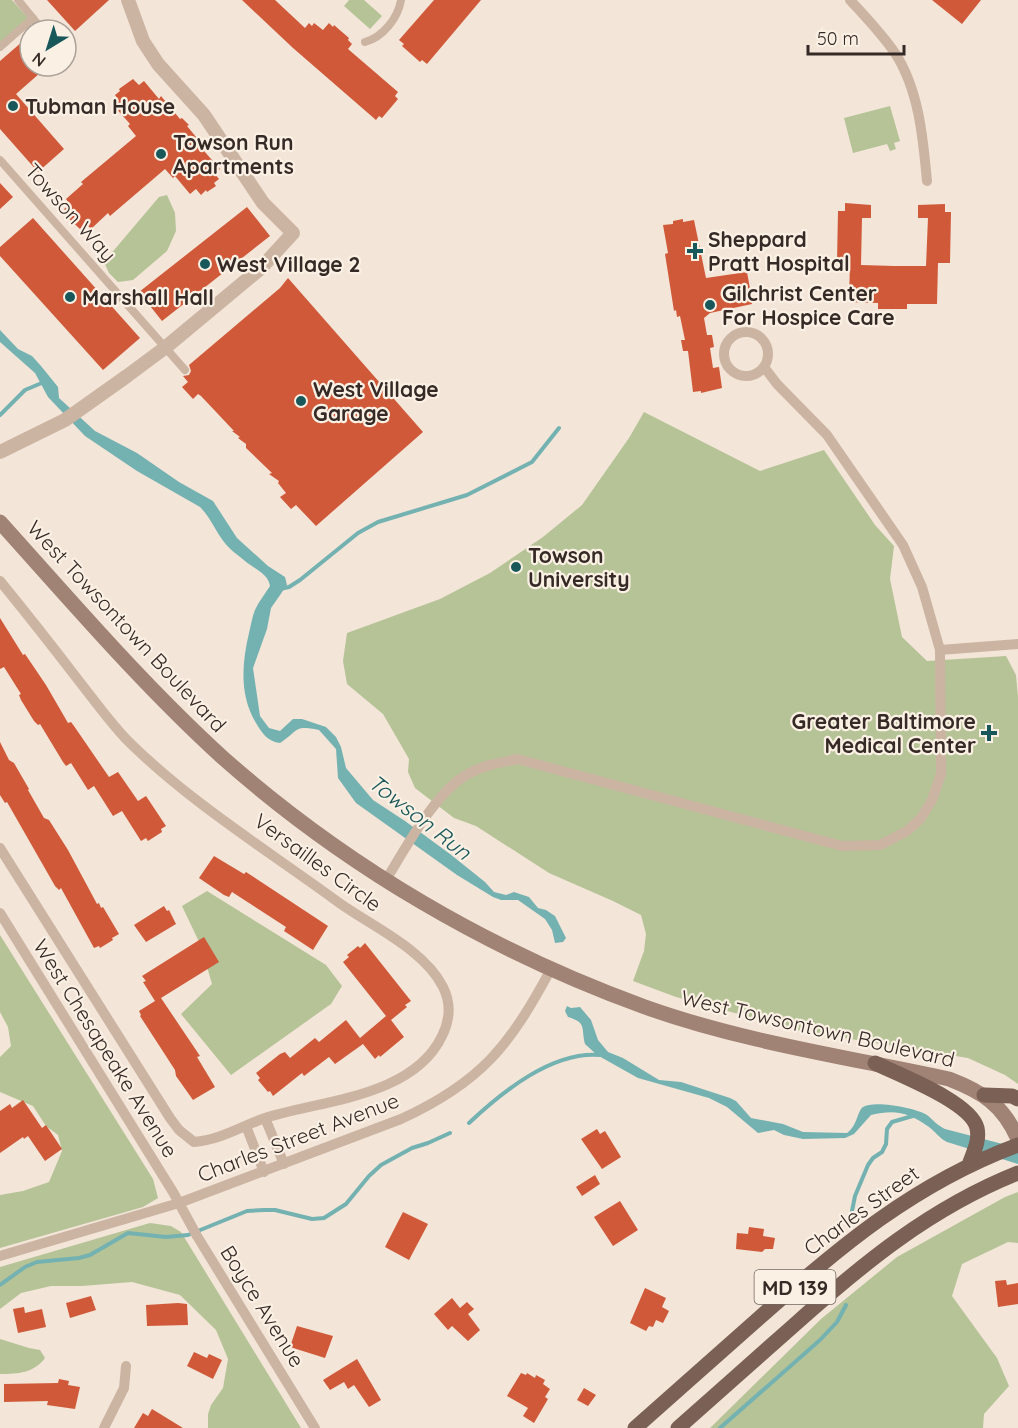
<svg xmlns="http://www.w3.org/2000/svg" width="1018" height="1428" font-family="Quicksand,sans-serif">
  <rect width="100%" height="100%" fill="#f3e5d8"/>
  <path fill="#b5c397" d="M0,0H12L29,19L0,45Z
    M349,0H364L382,16L370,29L344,6Z
    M890,106L900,141L894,143L896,149L890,151L887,144L853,153L844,118Z
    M167,195L175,213L176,231L167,251L133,280L118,282L109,273L104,262L159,197Z
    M644,412L760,471L824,450L875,525L894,546L890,579L902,637L927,661L1006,656L1016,675L1018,697V1084L1005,1075L968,1058L801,1031L676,997L633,981L644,951L646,934L641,915L613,901L549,873L476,826L454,818L415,788L408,772L409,759L383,714L347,684L343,661L347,633L440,599L490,573L543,537L582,505L629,438Z
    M207,891L326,965L342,986L331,1004L231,1075L181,1014L212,984L201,946L182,906Z
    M0,935L153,1179L158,1198L143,1207L0,1248V1195L23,1191L49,1182L62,1151L58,1135L46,1126L33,1106L0,1092V1057L11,1046L8,1027L0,1012Z
    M1018,1192V1243L1008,1242L962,1264L952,1296L997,1358L1009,1386L984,1414L983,1428H710L821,1319L897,1257L1005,1197Z
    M150,1223L171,1226L181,1232L301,1428H208V1414L211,1405L223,1388L228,1359L216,1330L180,1295L132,1282L82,1286H51L21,1293L0,1309V1267Z
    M0,1339L29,1348L40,1350L45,1358C34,1373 18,1374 0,1374Z"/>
  <path fill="#74b2b2" d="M0,330L18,349L32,356L41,366L58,387L59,398L95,431L137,453L179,482L213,501L237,538L268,566L285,577L287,585L271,608L267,629L253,668L260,716L269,728L280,731L293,719H302L326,727L336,737L341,747L346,768L373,800L405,821L450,854L485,882L494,892L506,895L514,892L529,897L538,908L546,910L555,916L566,938L563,942L555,943L552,930L545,919L518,900H501L493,897L457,875L356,803L338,778L336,749L319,730C293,725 300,730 280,743C268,742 262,733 256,723C239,695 242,663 249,633C251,625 252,617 255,610C259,601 265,594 270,586C269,574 253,568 245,561C238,555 229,549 224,542C215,530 210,517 200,507L137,471L85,436L48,397L35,373L0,342Z
    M567,1006L571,1008L580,1007L591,1020L598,1040L608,1052L623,1058L659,1080L681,1082L730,1098L736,1101L751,1118L783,1124L803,1132L847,1133C858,1125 857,1111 863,1107C874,1100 916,1108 927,1115C933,1120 937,1125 945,1129L1018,1148V1164L947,1142C939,1138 936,1132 929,1127C909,1113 896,1109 871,1115L854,1134L845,1138L803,1139L784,1135L774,1130L758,1133L727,1107L709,1098L638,1078L597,1055L585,1044C581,1027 587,1023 568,1017L565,1011Z"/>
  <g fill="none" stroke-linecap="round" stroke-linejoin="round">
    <path stroke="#74b2b2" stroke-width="4" d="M0,415L25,390L44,382
      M280,589L289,587L300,580L358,533L378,522L467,495L532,462L559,428
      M469,1123C502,1092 552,1051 600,1055
      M852,1211L855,1196L868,1165L873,1158L882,1152L886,1144L887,1129L892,1122L916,1115
      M0,1285L25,1267L37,1262L79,1258L90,1255L128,1233L166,1237L188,1235L247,1211L264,1210H275L312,1219L324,1218L346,1204L369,1176L381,1165L412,1148L428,1143L450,1133
      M720,1428L820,1340L837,1322L846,1305"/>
  </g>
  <path fill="#d05939" d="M47,0H109L75,31Z
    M242,0H275L305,28L309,23L312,26L314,23L323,30L329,23L333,27L334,25L349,38L348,40L352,44L348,49L398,92L395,96L398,99L382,118L379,116L376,120L293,48Z
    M434,0H481L427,64L422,60L420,62L402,46L404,44L399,40Z
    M932,0H981L962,24Z
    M30,35V66H48L16,94L64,149L38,172L0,129V61Z
    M133,79L139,85L144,81L159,99L161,96L180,119L182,118L189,125L187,126L206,149L204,151L220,169L214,173L219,179L214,183L216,186L207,192L206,190L201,195L196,189L190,194L175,176L173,178L165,169L110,216L108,213L91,229L86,224L80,229L67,217L69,215L64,209L70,205L66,199L83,184L81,182L136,136L128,126L130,124L114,106L119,101L115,95L120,91L119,89Z
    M0,183L13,197L0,209Z
    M845,203L871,205V218H862L861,265L894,266H926L928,218H918V205L945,204V212H951L950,263H938L937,304H907V309H878V303L849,302L850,262H837L838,211H845Z
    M247,207L270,236L162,321L139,292Z
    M33,218L140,338L103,370L0,256V247Z
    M683,219V222L694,220L706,278L747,272L751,294L752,304L710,313L704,318L707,335H712L714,347L710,348L713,368L719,367L722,388L701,393V391L693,392L688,351H683L681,340H685L680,316L677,317L676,310L674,311L665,254L668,253L663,225L673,224V221Z
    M288,278L423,432L316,526L296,505L291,509L280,497L286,493L278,483L279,481L269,474L272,473L246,448V444L238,438L240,437L232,431H234L201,396L198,394L193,399L182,387L188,382L183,376L189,375L191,371L189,365L280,288Z
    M0,618L23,655L25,654L46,685L68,723L71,722L74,726L109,777L118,772L138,801L146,796L166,826L161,829L162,832L148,841L146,838L141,841L122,811L113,816L94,786L88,790L71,763L66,766L63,762L40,724L38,725L34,721L21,700L19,695L21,694L4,667L0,669Z
    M0,742L9,760L14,763L29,789L28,790L44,818L49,820L68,850L97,904L99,903L101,908L103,907L119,934L112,938L113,940L100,948L99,946L94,948L61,888L59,890L55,886L7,802L5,803L0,795Z
    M214,856L244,874L246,872L328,926L313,950L284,931L286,927L232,892L229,897L224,895L199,878Z
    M164,906L167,911L169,910L176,924L146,942L134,925Z
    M204,937L219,962L161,998L200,1056L197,1057L215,1087L193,1100L176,1076L175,1070L140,1016L141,1015L139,1011L155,1001L143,982L146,981L142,976Z
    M365,943L411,1001L405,1005L407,1007L391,1020L404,1037L380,1057L379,1055L375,1059L363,1044L335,1064L329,1057L304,1076L302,1073L273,1096L270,1091L268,1092L258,1080L260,1078L256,1073L280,1054L285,1052L290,1058L315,1038L319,1042L346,1020L360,1038L386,1016L343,962L349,957L347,955L358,946L360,948Z
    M23,1100L42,1128L46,1125L62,1149L45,1161L28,1136L24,1139L23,1137L0,1153V1111L10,1104L12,1108Z
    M597,1129L600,1134L605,1131L621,1157L602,1169L581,1139Z
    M595,1175L600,1184L582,1196L576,1187Z
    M620,1201L638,1230L613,1246L594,1217Z
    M403,1212L428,1224L409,1260L385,1247Z
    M749,1227L764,1229L763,1236L775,1238L773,1249H765L762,1252L736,1249L737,1233L748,1234Z
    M1006,1280L1007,1285L1018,1283V1304L998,1307L995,1281Z
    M645,1288L666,1298L662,1307L669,1311L663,1323L656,1320L653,1327L649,1326L646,1331L630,1323Z
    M91,1296L96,1310L70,1318L66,1303Z
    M452,1298L460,1308L467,1302L474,1309L468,1314L480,1330L468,1341L452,1326L448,1330L434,1314Z
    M178,1303L187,1304L188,1325L147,1326L146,1305Z
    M24,1307L25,1313L42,1309L46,1327L18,1333L13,1309Z
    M297,1326L333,1336L325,1358L290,1347Z
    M194,1352L207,1358L209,1354L222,1360L213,1379L187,1366Z
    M357,1359L381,1400L369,1407L354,1385L348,1389L344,1382L330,1390L323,1380Z
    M521,1373L526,1375L527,1373L535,1378L536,1375L545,1380L543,1384L550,1389L545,1397L548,1399L534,1423L523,1416L528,1408L507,1396Z
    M59,1379L69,1381L68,1385L80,1387L75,1409L47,1405L48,1401L4,1402V1384L58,1383Z
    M584,1388L596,1395L588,1406L577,1400Z
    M152,1409L183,1428H134L143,1413L148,1416Z"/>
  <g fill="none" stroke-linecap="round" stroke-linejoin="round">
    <path stroke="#ccb4a3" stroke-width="8" d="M18,0L36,22
      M365,42C383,37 398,18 401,0
      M0,47L33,18
      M0,160L185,370"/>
    <path stroke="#ccb4a3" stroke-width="10" d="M850,0C866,17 882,34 895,53C919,90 923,138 927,181
      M724 354a22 22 0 1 1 44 0a22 22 0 1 1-44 0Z
      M0,581C27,614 53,647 79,681C94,700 109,721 126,739C188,801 267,850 338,902C371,926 424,949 443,987C451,1003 450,1020 442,1036C413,1097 322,1100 265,1118C242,1126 220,1140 194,1142L179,1130L170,1118L0,848
      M940,650L1018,644
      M386,880C405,849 436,791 468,774C483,765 499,763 517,759L842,846L880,845L907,831L921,818L932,800L941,774L940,650L922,587L903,545L827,435L777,384L764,367
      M0,913L173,1192L197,1236L315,1428
      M265,1118L284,1164
      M246,1126L264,1172
      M0,1256L179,1203L401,1119C482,1082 510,1045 551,969
      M104,1428L124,1388L126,1366"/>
    <path stroke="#ccb4a3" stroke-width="14" d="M0,452L65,420L127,376L166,347L261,268L293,233L263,203L204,115L158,64L143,41L128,0"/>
    <path stroke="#a08374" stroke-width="15" d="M0,522C72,602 142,684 222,757C345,866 490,951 645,1007C743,1042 847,1057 949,1079C983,1092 1003,1105 1018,1139"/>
    <path stroke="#7a6055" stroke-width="15" d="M875,1063C899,1075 971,1102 977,1128C980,1141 973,1153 969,1165
      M984,1095L1012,1096L1018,1099
      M635,1428C676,1392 717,1355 758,1319C839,1247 915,1183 1018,1145
      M678,1428C716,1394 754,1361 792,1327C861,1265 930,1208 1018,1173"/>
  </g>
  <g fill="#18585b" stroke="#fbf0e4" stroke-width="2">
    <circle cx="13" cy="106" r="6"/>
    <circle cx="161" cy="154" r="6"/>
    <path d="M692 242h6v6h6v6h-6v6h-6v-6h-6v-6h6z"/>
    <circle cx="205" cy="264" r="6"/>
    <circle cx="70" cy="297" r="6"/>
    <circle cx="710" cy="305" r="6"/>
    <circle cx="301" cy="401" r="6"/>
    <circle cx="516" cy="567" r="6"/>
    <path d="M986 724h6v6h6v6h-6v6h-6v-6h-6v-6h6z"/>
  </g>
  <g text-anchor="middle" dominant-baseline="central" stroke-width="4.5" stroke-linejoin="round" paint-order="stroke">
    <rect fill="#fbf0e4" stroke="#71655f" stroke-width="1.5" x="754.5" y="1270" width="81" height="34" rx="4.5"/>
    <g font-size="20" font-weight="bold" fill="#362a26">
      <text x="795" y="1287">MD 139</text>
    </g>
    <g font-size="21" font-weight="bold" fill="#362a26" stroke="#fbf0e4" text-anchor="start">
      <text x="25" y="106">Tubman House</text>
      <text x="173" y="142">Towson Run<tspan x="173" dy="24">Apartments</tspan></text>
      <text x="708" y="239">Sheppard<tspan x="708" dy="24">Pratt Hospital</tspan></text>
      <text x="217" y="264">West Village 2</text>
      <text x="722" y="293">Gilchrist Center<tspan x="722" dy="24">For Hospice Care</tspan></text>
      <text x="82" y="297">Marshall Hall</text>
      <text x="313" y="389">West Village<tspan x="313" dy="24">Garage</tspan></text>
      <text x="528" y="555">Towson<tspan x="528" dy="24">University</tspan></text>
      <text x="976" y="721" text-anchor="end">Greater Baltimore<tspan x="976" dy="24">Medical Center</tspan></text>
    </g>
    <g font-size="21" fill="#362a26" stroke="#fbf0e4">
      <text transform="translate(71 212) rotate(48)">Towson Way</text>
      <text transform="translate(127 626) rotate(47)">West Towsontown Boulevard</text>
      <text transform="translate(318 862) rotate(36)">Versailles Circle</text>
      <text transform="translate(818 1028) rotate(13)">West Towsontown Boulevard</text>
      <text transform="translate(106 1048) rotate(58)">West Chesapeake Avenue</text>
      <text transform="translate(298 1137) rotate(-21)">Charles Street Avenue</text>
      <text transform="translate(861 1210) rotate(-36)">Charles Street</text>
      <text transform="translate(263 1306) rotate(58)">Boyce Avenue</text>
    </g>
    <g font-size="22" font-style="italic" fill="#18585b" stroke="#fbf0e4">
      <text transform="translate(420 817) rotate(38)">Towson Run</text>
    </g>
  </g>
  <g transform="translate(48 48) rotate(218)"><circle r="28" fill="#fbf0e4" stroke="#aca198" stroke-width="1.5"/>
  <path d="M0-4.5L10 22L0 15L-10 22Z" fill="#18585b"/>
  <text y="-9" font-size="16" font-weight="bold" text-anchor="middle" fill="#362a26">N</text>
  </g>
  <path d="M808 45v9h96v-9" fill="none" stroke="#362a26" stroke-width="3"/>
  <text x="817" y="45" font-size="18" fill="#362a26" stroke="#fbf0e4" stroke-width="4.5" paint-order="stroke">50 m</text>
</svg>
